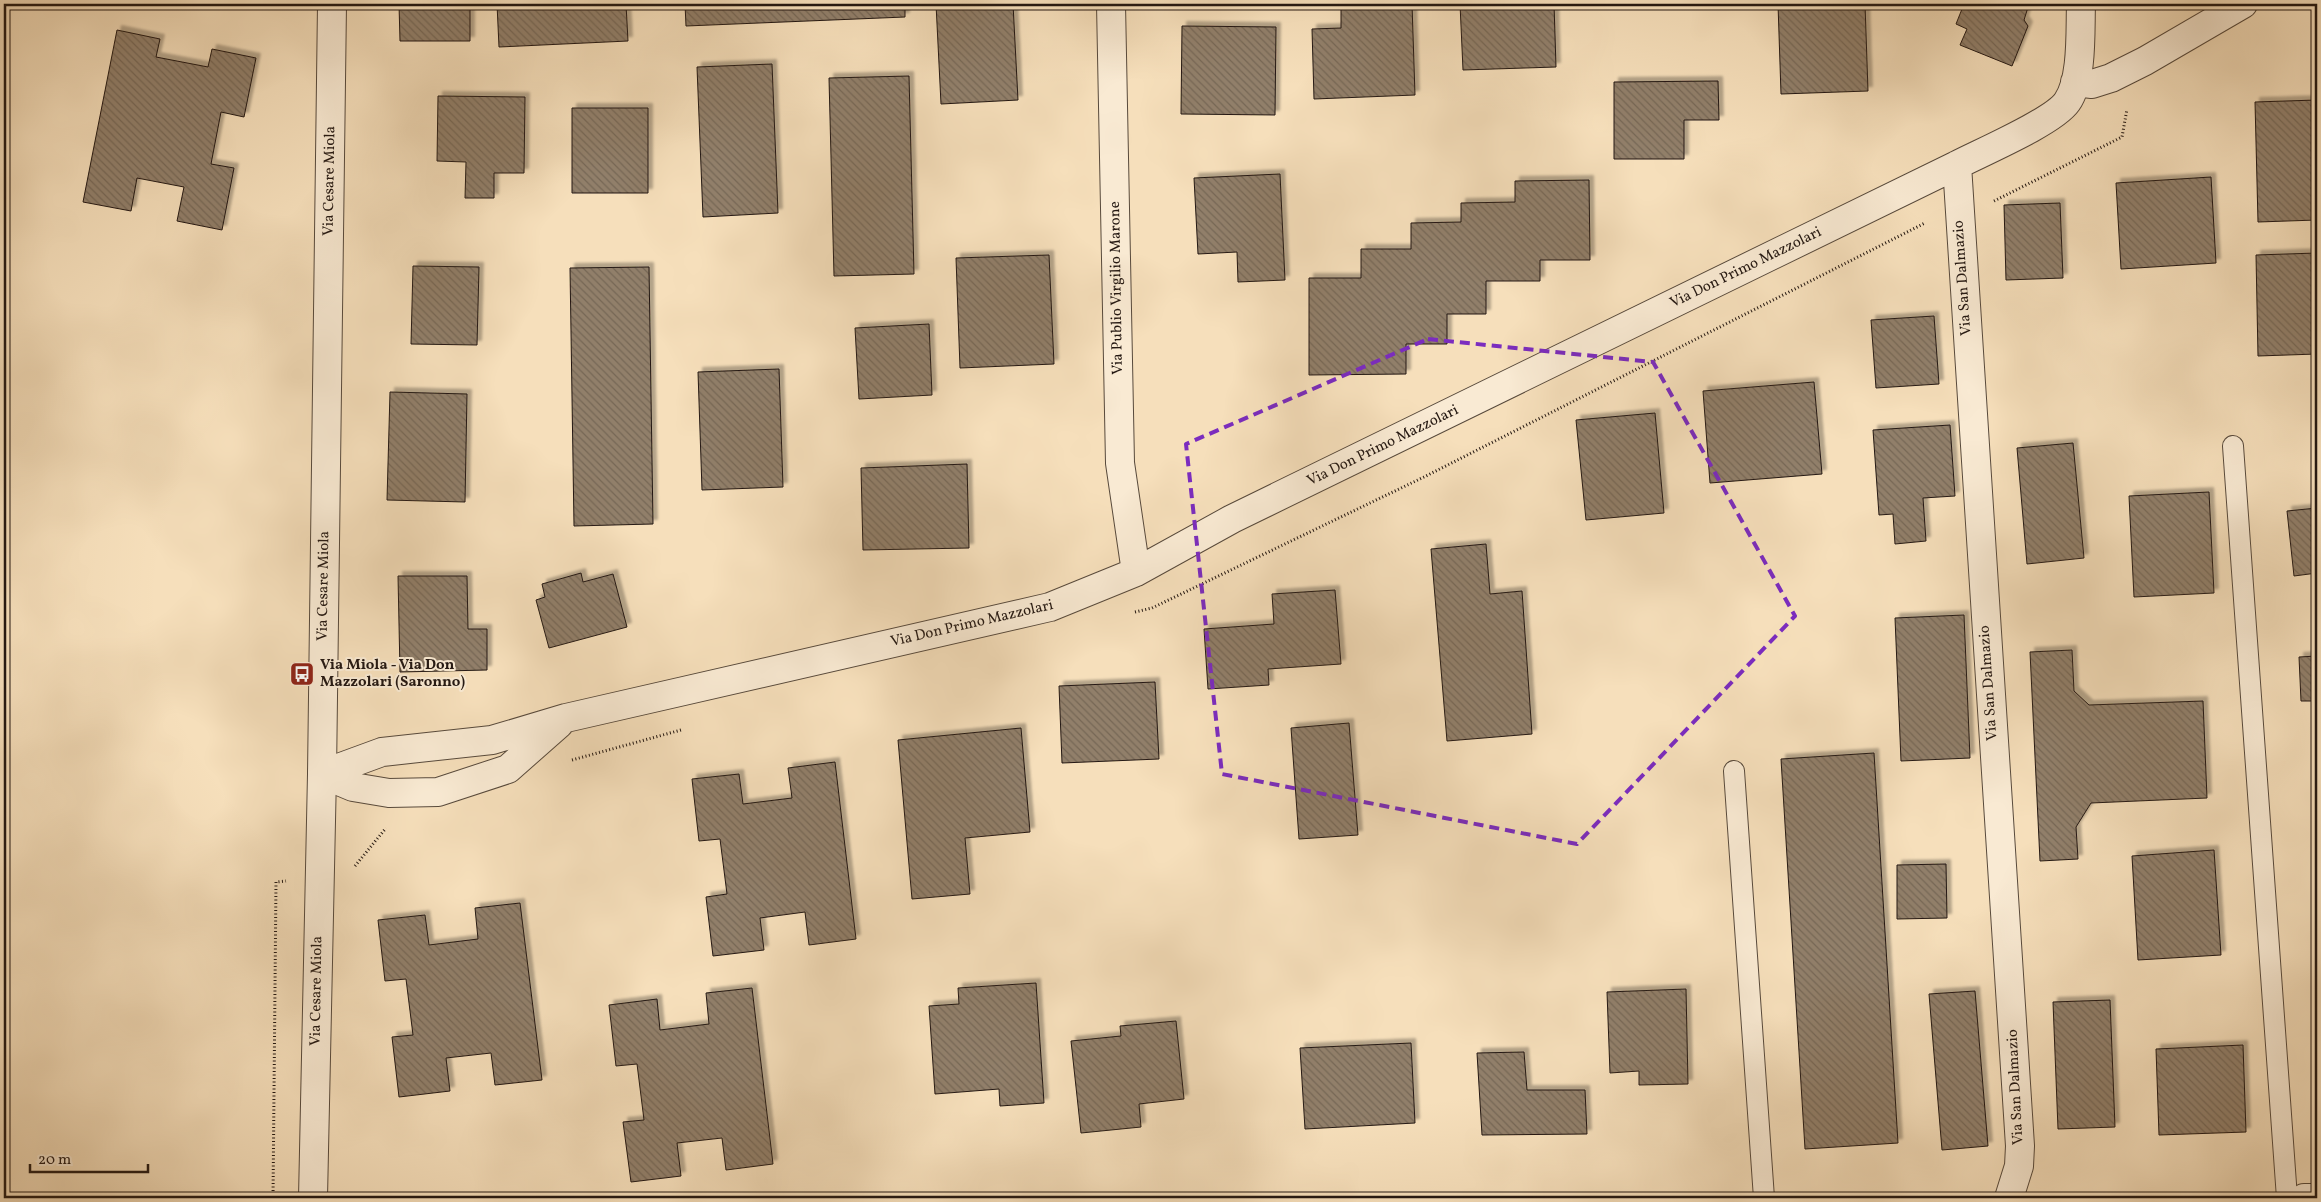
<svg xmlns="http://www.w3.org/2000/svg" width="2321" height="1202" font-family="Vollkorn,serif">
  <defs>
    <pattern id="building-back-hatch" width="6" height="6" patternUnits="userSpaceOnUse" patternTransform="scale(1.25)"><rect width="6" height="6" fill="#917f6a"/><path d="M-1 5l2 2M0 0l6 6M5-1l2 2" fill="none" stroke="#766756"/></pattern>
    <filter id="shadow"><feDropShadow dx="4.5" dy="-4.5" stdDeviation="1" flood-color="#0004"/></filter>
  </defs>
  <rect width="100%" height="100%" fill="#f6dfbb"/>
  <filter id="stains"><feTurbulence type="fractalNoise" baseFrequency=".004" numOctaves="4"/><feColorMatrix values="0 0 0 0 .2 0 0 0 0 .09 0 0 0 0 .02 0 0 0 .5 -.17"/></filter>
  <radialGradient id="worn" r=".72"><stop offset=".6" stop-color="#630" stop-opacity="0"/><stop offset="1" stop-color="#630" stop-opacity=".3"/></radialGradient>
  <path fill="url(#building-back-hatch)" stroke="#241812" filter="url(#shadow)" d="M399,4H470V41H400Z
    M497,4H626L628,41L499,47Z
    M685,4H905V17L686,26Z
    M936,4H1013L1018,100L941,104Z
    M1341,4H1412L1415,95L1314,99L1312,29L1341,28Z
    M1460,4H1554L1556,67L1463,70Z
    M1778,4H1865L1868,91L1781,94Z
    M1964,4H2029L2024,20L2028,26L2012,66L1960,45L1967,29L1956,24Z
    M1182,26L1276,27L1275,115L1181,114Z
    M117,30L160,39L156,57L208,67L212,49L256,58L244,117L221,112L211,164L234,168L222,230L177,221L184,187L137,178L131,211L83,202Z
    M772,64L778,213L703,217L697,67Z
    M909,76L914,274L834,276L829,78Z
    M1718,81L1719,120H1684V159H1614V82Z
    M438,96L525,97L524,173H494V198H465L466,162L437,161Z
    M2317,100V220L2258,222L2255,102Z
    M572,108H648V193H572Z
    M1280,174L1285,280L1238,282L1237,252L1198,254L1194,178Z
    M2211,177L2216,263L2121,269L2116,183Z
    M1589,180L1590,260H1540V281H1486V314H1447V344H1406V374L1309,375V278H1361V249H1411V223L1461,222V203L1515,202V181Z
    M2060,203L2063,278L2006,280L2004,205Z
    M2317,253V354L2258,356L2256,255Z
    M1049,255L1054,364L960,368L956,258Z
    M413,266L479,267L477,345L411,344Z
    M649,267L653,524L574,526L570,268Z
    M1934,316L1939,384L1876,388L1871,320Z
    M929,324L932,395L859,399L855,328Z
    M779,369L783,487L702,490L698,372Z
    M1814,382L1822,474L1710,483L1703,391Z
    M390,392L467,394L465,502L387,500Z
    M1655,413L1664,513L1586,520L1576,420Z
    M1950,425L1955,496L1923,498L1926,541L1895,544L1893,514L1879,515L1873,430Z
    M2073,443L2084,558L2027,564L2017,448Z
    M967,464L969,548L863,550L861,468Z
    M2209,492L2214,593L2134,597L2129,496Z
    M2317,508V573L2294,576L2287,511Z
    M1486,544L1490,594L1522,591L1532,734L1447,741L1431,549Z
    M581,573L583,582L613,574L627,627L549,648L536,600L545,597L542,584Z
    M398,576H467L468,629H487V670L400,672Z
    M1335,590L1341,664L1268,669L1269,685L1208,689L1204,629L1274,624L1272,594Z
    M1964,615L1970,758L1901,761L1895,618Z
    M2072,650L2074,691L2089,705L2203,701L2207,798L2091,803L2076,827L2078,859L2040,861L2030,652Z
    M2317,656V701H2301L2299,657Z
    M1155,682L1159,759L1062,763L1059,686Z
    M1349,723L1358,835L1299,839L1291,728Z
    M1021,728L1030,832L965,838L970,894L912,899L898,740Z
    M1874,753L1898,1143L1805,1149L1781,759Z
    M835,762L856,939L809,945L805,912L760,918L764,950L713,956L706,897L727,894L720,839L699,841L692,779L739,774L743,804L792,798L788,768Z
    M2214,850L2221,955L2138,960L2132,856Z
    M1946,864L1947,918L1897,919V865Z
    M520,903L542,1080L495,1085L491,1053L446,1058L450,1091L399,1097L392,1037L413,1035L406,979L385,981L378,920L425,915L429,945L478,939L475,908Z
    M1036,983L1044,1103L1000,1106L999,1089L935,1094L929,1006L959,1004L958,988Z
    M752,988L773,1164L726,1170L722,1138L677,1143L681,1176L631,1182L623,1122L644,1120L637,1064L616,1066L609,1005L657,999L660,1030L709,1024L706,993Z
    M1686,989L1688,1084L1639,1085V1071L1610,1073L1607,992Z
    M1975,991L1988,1146L1942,1150L1929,994Z
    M2110,1000L2115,1127L2058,1129L2053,1002Z
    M1176,1021L1184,1099L1139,1104L1141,1127L1081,1133L1071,1041L1121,1036L1120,1026Z
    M1411,1043L1415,1123L1305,1129L1300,1048Z
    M2243,1045L2246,1132L2159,1135L2156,1049Z
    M1524,1052L1527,1090H1585L1587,1134L1482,1135L1477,1053Z"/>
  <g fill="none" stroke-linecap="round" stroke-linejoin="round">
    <defs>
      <path id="service" d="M2233,446L2287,1198
        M1734,771L1764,1198"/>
      <path id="minor" d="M1111,4L1120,463L1136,572
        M2075,82L2092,84L2111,78L2145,61L2243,4
        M1957,165L2020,1146L2019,1166L2009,1198
        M322,774L382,752L492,740L566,718L1050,607L1136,572L1232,519L1957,165C1982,152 2053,122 2067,102C2083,79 2080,31 2081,4
        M322,774L353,787L389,793L438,792L508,769L559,724
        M2304,1198H2317"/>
      <path id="tertiary" d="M313,1198L322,774L332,4"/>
    </defs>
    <use href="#service" stroke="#584a3c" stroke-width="22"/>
    <use href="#minor" stroke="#584a3c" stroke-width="30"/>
    <use href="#tertiary" stroke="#584a3c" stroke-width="30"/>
    <path stroke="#241812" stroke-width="3" stroke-dasharray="1 2.5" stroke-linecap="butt" d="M1994,201L2122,137L2127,109
      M1135,612L1152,608L1424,477L1925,223
      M572,760L681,730
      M355,866L386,828
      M273,1198L276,882L286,881"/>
    <use href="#service" stroke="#f9ead3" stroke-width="20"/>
    <use href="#minor" stroke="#f9ead3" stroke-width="28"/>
    <use href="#tertiary" stroke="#f9ead3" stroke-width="28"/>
  </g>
  <path fill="none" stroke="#7b2cbf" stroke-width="4" stroke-dasharray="10 6" stroke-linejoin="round" d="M1428,339L1653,362L1795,616L1577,844L1222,774L1186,444Z"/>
  <defs>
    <symbol id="bus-square" viewBox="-11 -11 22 22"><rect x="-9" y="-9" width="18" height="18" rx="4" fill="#8f2418" stroke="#f9ead3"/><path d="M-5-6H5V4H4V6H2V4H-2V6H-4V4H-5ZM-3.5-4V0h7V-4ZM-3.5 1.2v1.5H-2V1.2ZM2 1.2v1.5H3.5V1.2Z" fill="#fff"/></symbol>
  </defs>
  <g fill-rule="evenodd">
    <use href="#bus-square" x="288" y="660" width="28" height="28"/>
  </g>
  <g text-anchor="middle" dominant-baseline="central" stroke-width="4" stroke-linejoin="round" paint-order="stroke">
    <g font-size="15" fill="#241812" stroke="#f9ead3">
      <text transform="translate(330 181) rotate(-89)">Via Cesare Miola</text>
      <text transform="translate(1746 268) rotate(-26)">Via Don Primo Mazzolari</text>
      <text transform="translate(1963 278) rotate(-94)">Via San Dalmazio</text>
      <text transform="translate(1117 288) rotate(-91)">Via Publio Virgilio Marone</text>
      <text transform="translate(1383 446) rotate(-26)">Via Don Primo Mazzolari</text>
      <text transform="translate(324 586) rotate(-89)">Via Cesare Miola</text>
      <text transform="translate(972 624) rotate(-13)">Via Don Primo Mazzolari</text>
      <text transform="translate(1989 683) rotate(-94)">Via San Dalmazio</text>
      <text transform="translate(317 991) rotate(-89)">Via Cesare Miola</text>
      <text transform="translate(2016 1087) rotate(-93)">Via San Dalmazio</text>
    </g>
    <g font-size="15" font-weight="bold" fill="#241812" stroke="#f9ead3" text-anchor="start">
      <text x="320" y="665">Via Miola - Via Don<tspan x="320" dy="17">Mazzolari (Saronno)</tspan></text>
    </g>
  </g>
  <rect width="2321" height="1202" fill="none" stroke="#f6dfbb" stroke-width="20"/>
  <rect x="5" y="5" width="2311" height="1192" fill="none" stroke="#241812" stroke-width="2.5"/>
  <rect x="10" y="10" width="2301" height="1182" fill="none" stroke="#241812"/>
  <path d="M30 1164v8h118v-8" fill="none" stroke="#241812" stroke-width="2.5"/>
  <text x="38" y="1164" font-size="15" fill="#241812" stroke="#f9ead3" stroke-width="4" paint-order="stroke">20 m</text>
  <rect width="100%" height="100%" filter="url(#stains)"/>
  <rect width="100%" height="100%" fill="url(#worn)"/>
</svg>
